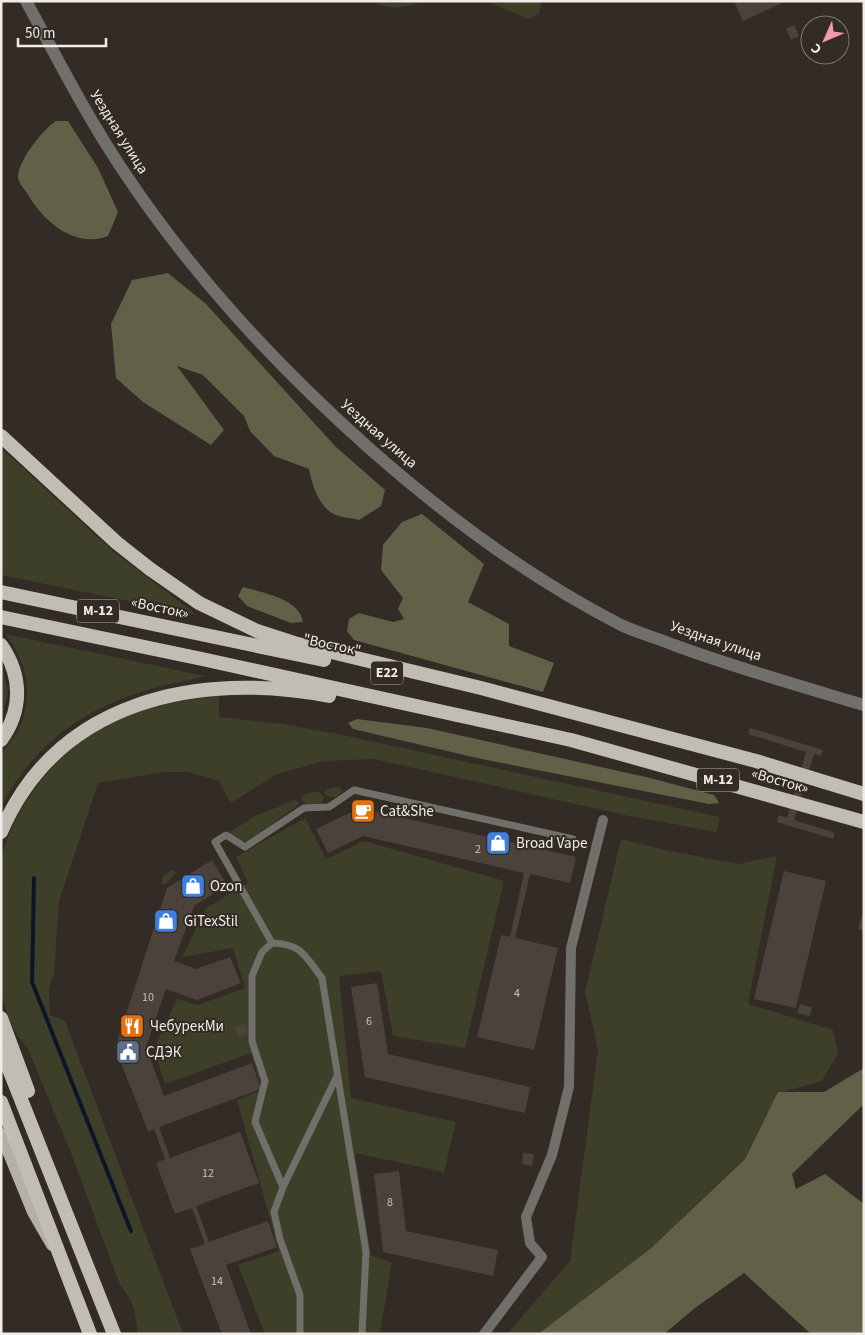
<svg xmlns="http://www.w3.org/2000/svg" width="865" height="1335" font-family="'Source Sans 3',sans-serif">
  <rect width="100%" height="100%" fill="#332b25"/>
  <path fill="#3e3f29" d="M372,1H424C403,8 393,11 372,1Z
    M487,1H541L542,2L539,14L528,19Z
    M1,448L114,552L197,615L1,575Z
    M5,634L205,676C197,677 194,680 185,681C105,696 39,732 1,807C1,791 0,773 1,757C2,749 14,739 18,731C34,698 28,662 5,634Z
    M1,662L8,692L1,723Z
    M219,696V717L282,724L338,734L720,817L716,832L625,815L374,759L324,761L277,774L231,803L219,781L188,772H166L98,783L59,901L54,973L49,988L50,1015L65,1021L183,1334H138C134,1310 136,1305 120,1285L71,1153L27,1047C12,1032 7,1013 1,993C1,960 1,927 1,894C1,882 0,867 2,856C18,796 66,742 122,716C148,704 190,700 219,696Z
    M334,787H340L342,792L336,797H327L324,792L326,789Z
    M317,791L324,796L322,803L307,805L301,800L303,795Z
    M295,800L299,803L297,806L248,841H239L227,834L255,816Z
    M305,818L326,859L364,841L504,881L465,1048L393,1036L381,971L339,976L351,1098L456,1122L444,1172L355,1153L371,1256L392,1262L380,1334H265L238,1265L279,1251L237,1100L262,1090L251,1053L165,1084L154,1049L177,999L198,1005L245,988L233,948L182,957L206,908L248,883L236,857Z
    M621,839L669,851L739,864L777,856L748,1004L833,1030L838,1053L822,1081L778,1093L745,1158L650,1249L538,1334H507L570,1261L598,1050L585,992Z
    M172,870L177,872L166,884H162V877Z"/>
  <path fill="#606147" d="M56,121H68L98,168L118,212L108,236C74,249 42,220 27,193C24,189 18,182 18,177C18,161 43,129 56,121Z
    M168,273L206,304L335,446L385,490L381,506L359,520C352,518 343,518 336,515C319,508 312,485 309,469L274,456L250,431L244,416L203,375L177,366L224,430L211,445L143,402L116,378L111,324L132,280Z
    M422,514L484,564L468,602L509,624V646L554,663L543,692L354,640L347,631L349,619L359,613L393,622L404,619L398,609L403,598L381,570L383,545L402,522Z
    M243,587C263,593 299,598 303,622L291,623L247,606L238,596Z
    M357,719L427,728L650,778L714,795L719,803L709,804L477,758L353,729L348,723Z
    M864,1068V1104L792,1174L796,1189L825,1174L864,1204V1334H811L744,1273L695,1308L664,1334H538L650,1249L745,1159L778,1092H824Z"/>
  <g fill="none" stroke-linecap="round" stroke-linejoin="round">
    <path stroke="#0d1528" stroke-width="4" d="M34,878L32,982L131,1231"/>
  </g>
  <path fill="#4b433b" d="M734,1H786L743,21Z
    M794,25L799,36L791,40L786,29Z
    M750,728L823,750L821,756L814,754L794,820L835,833L833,839L777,822L779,815L787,818L806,752L748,734Z
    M360,808L576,857L570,883L530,874L515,938L558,948L534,1050L477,1037L501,935L510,937L524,873L363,836L328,853L316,829Z
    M212,860L227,885L194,906L174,961L196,969L230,957L241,983L197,1000L166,989L146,1047L164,1096L252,1063L261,1089L159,1127L170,1158L240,1132L259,1183L196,1206L209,1242L268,1221L277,1247L226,1265L251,1334H222L190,1249L205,1244L192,1208L175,1214L156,1163L165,1159L154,1129L148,1131L115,1048L167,888Z
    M784,871L826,881L796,1008L754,999Z
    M863,913H864V931L858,929Z
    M377,983L388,1054L530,1087L525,1113L365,1077L351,987Z
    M800,1004L812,1007L810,1016L797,1013Z
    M244,1023L248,1033L238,1037L234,1027Z
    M523,1153L534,1154L532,1166L522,1164Z
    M399,1171L406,1231L498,1250L493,1276L383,1252L374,1174Z"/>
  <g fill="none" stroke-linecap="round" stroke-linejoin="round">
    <path stroke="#706f6a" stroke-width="7" d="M272,943L215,842L226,835L245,847L304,808L329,807L354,790L573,839
      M283,1187L337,1076
      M300,1334V1295L280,1239L274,1212L283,1187L255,1122L265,1081L252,1041V976L262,952L272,943C302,944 305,956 322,978L366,1252L362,1334"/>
    <path stroke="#706f6a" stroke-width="10" d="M484,1334L542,1257L530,1243L526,1217L552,1155L569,1087L571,948L603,820"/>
    <path stroke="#706f6a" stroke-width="12" d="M26,1C57,58 86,115 122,169C193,276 275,364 370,449C447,517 529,578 621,625C638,633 657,638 674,645C736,668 800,686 864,705"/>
    <path stroke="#b4b0a7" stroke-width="12" d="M1,1134L33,1212L52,1245"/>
    <path stroke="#c1bdb2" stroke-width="14" d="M1,436L117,543L150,569L199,603L257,631L294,643L481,688L756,761L864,794
      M1,592L324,660
      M1,617L202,659L571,740L864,822
      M1,645C22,675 23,710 1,740
      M1,832C58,699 200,671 329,696
      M1,1018L28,1091
      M1,1049L114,1334
      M1,1102L90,1334"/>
  </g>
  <defs>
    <symbol id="cafe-square" viewBox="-11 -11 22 22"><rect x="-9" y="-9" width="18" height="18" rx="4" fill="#e8710a" stroke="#332b25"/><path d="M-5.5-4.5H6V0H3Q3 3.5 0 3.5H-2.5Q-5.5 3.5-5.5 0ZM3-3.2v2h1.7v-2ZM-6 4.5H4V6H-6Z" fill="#fff"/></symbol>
    <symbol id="shop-square" viewBox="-11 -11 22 22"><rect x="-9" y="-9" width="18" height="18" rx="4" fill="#3f7fe0" stroke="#332b25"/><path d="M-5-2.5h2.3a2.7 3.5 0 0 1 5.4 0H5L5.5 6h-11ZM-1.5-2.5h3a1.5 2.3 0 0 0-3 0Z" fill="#fff"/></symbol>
    <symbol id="restaurant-square" viewBox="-11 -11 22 22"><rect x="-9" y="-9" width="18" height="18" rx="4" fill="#e8710a" stroke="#332b25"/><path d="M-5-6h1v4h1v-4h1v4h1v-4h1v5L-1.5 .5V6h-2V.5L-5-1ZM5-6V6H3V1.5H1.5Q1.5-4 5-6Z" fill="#fff"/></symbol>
    <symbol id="civic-square" viewBox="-11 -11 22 22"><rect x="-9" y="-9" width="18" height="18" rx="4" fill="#5c6f8a" stroke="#332b25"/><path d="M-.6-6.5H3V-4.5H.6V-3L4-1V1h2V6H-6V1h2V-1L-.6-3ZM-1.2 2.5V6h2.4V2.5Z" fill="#fff"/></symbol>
  </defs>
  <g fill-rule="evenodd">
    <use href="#cafe-square" x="349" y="797" width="28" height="28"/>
    <use href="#shop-square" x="484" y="829" width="28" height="28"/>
    <use href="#shop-square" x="179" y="872" width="28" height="28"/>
    <use href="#shop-square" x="152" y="907" width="28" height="28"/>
    <use href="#restaurant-square" x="118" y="1012" width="28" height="28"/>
    <use href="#civic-square" x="114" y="1038" width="28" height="28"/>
  </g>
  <g text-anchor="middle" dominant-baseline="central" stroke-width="4" stroke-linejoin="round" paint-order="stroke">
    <g font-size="12" fill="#c8c2bc">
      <text x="478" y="849">2</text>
      <text x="517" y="993">4</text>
      <text x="148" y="997">10</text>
      <text x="369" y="1021">6</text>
      <text x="208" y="1173">12</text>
      <text x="390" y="1202">8</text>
      <text x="217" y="1281">14</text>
    </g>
    <g fill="#332b25" stroke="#b8b2ad" stroke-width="1">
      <rect x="77" y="599.5" width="42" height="23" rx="4"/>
      <rect x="371" y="661.5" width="32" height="23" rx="4"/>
      <rect x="697" y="768.5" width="42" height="23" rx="4"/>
    </g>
    <g font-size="14" font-weight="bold" fill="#f1ece7">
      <text x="98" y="611">М-12</text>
      <text x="387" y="673">E22</text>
      <text x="718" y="780">М-12</text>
    </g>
    <g font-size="15" fill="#f1ece7" stroke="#332b25">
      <text transform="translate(119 132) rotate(58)">Уездная улица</text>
      <text transform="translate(379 434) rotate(41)">Уездная улица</text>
      <text transform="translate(160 608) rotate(12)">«Восток»</text>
      <text transform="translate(716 641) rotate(19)">Уездная улица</text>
      <text transform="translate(332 645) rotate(12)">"Восток"</text>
      <text transform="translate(780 781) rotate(16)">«Восток»</text>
    </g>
    <g font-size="15" fill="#f1ece7" stroke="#332b25" text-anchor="start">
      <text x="380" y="811">Cat&amp;She</text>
      <text x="516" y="843">Broad Vape</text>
      <text x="210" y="886">Ozon</text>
      <text x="184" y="921">GiTexStil</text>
      <text x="150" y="1026">ЧебурекМи</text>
      <text x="146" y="1052">СДЭК</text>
    </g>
  </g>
  <rect width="865" height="1335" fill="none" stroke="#f1ece7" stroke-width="5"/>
  <g transform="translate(825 40) rotate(225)"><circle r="24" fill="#332b25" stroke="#7f7873"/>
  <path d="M0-4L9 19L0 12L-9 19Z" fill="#f39aa7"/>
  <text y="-8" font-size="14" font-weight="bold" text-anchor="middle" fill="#f1ece7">С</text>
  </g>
  <path d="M18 38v8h88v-8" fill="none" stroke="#f1ece7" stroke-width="2.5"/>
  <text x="25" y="38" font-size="15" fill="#f1ece7" stroke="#332b25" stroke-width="4" paint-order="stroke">50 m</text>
</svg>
